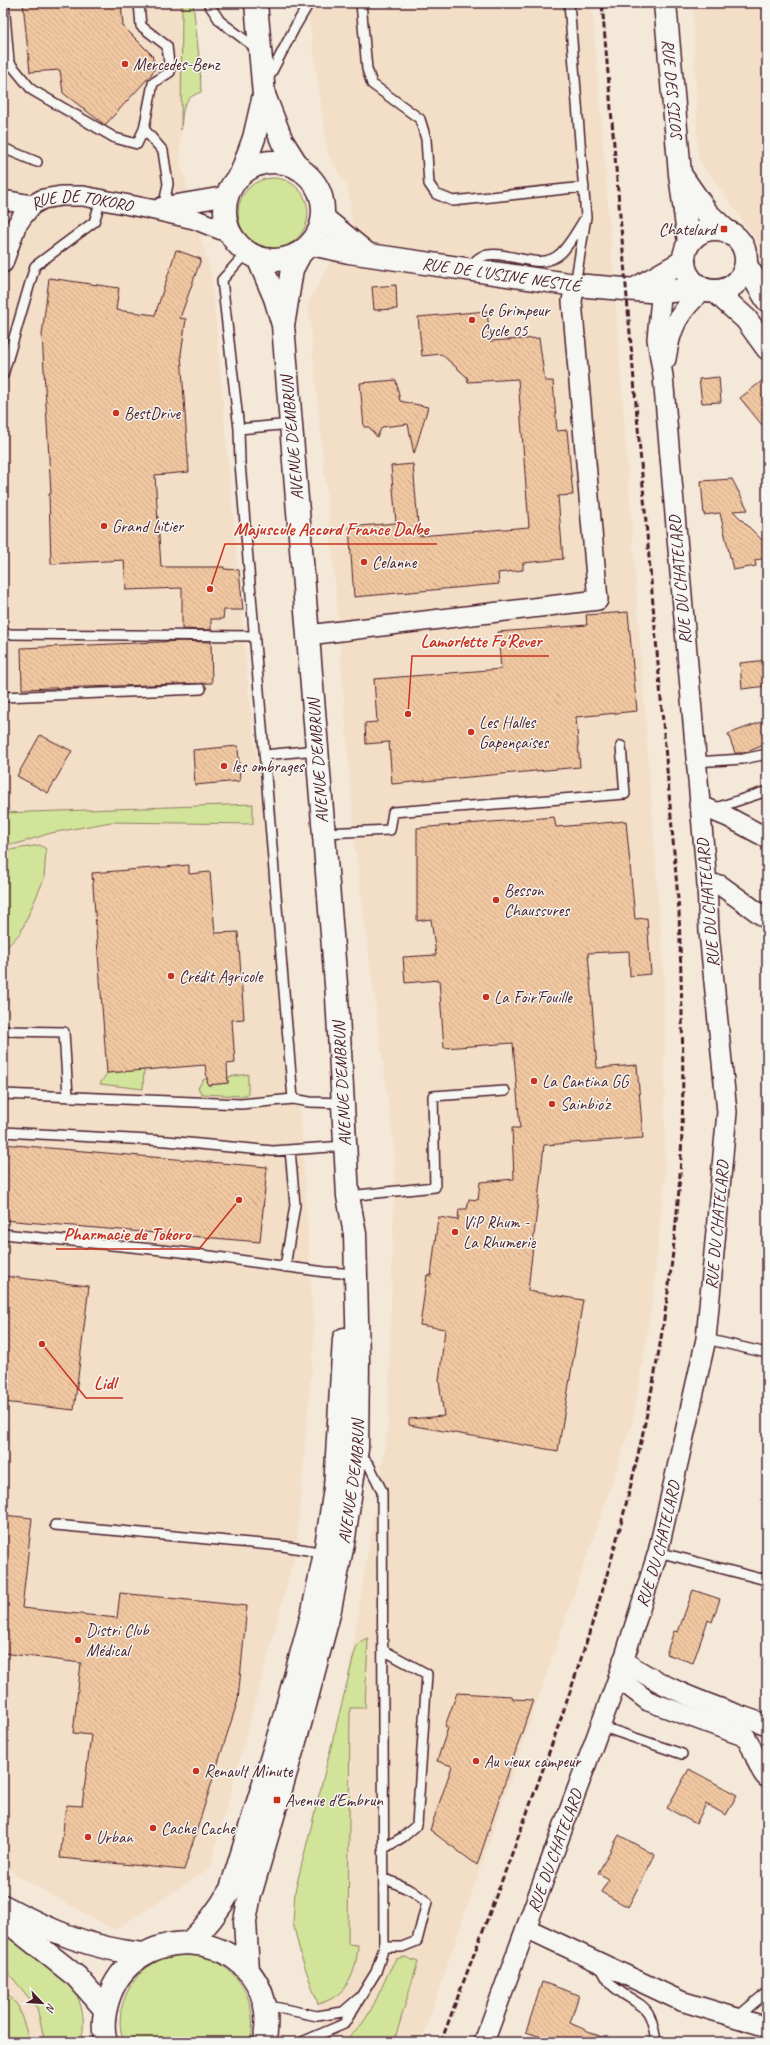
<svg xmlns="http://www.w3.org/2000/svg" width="770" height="2045" font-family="Caveat,sans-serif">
  <defs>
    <pattern id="building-back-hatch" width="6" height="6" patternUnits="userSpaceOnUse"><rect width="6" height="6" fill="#f0c7a0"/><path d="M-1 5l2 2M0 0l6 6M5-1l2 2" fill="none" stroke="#cfaa8a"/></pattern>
  </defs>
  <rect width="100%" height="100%" fill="#f4e8d9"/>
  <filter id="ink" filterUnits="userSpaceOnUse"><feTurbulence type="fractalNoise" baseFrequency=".025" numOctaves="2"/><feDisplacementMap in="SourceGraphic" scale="8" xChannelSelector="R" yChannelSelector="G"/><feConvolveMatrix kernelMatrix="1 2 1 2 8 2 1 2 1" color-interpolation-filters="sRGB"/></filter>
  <g filter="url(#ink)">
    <path fill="#f3dec8" d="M3,3H182L183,62L180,162L212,279L249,696L302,1134L314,1340L296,1551L210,1868L115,1930L14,1874L3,1860Z
      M307,3H592L616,308L664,979L665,1173L653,1296L633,1421L421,2042H322L315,1942L321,1843L388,1428L395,1154L355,847L335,580L308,303L352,223L348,187L328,155Z
      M693,3H767V256L730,202L698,159Z
      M3,1949L76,2042H3Z"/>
    <path fill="#d1e499" stroke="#8e8262" d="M182,3H193L200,65L201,92C181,99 183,111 181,130Z
      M238 213a35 35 0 1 1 70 0a35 35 0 1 1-70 0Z
      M253,804V824L111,822L51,833L16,844H3V813Z
      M40,845L46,849L44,879L21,932L8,946L3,944V851Z
      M144,1070L143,1089L100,1084L107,1073Z
      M248,1074V1094L241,1096L202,1094L198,1088L203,1080L207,1078L208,1085L228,1083V1077Z
      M368,1638L365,1708H350L348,1944L358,1945C356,1973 348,1996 318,2004L301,1956L293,1923L295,1891L354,1655C357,1646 358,1641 368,1638Z
      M3,1930L72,1987C83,2004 86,2022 81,2042H45L37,2008L3,1966Z
      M179,1955C186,1955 194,1955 200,1956C239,1964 260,2005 250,2042H124C112,2013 129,1974 158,1961C164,1958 172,1957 179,1955Z
      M405,1957L418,1962L394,2042H342C373,2023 378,1988 396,1959Z
      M3,1988L18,2006L30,2042H3Z"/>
    <path fill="url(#building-back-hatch)" stroke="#4a1f2b" d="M23,3H121L123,26L152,55L155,67L151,75L105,125L63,93L60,70L30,72Z
      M176,250L201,259L180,318L186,319L181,354L189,472L155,475L161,567H224V569L239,570L243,610H224L223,619H211V630L182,629V588L126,590L124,560L51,564L49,494H51L42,335L49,278L119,288L116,310L155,315Z
      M396,285L397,309L374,310L372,287Z
      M487,311L490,341L539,338L545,381H553L557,431L567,430L573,495L558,496L563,559L523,563V570L498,573L499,584L354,597L349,527L396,523L391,466L413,464L419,536L529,527L518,379L468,382L467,377L441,354L422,356L418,317Z
      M719,377L721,402L702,403L699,379Z
      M767,377V431L740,398Z
      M396,380L400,401L428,407L414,454L408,424L382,427L377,437L369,427H364L360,383Z
      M732,479L748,510L733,511L767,545V558L755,560L756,566L733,570L720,513L704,515L701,481Z
      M628,612L637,711L576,717L580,767L392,784L389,742L366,744L365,723L377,722L374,679L501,669L498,632L587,625L586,615Z
      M182,641L211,642L212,683L22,689L21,648Z
      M767,660V686L742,689L740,663Z
      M767,720V744L744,753H735L728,734Z
      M40,735L72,751L48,793L17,776Z
      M238,746L240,781L195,785L193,750Z
      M554,817L556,827L626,821L635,919L647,918L651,974L630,976L629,951L588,953L597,1068L637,1065L643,1138L544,1145L528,1291L583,1300L558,1451L409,1425V1419L444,1416L439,1381L445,1329L420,1325L427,1275L431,1276L438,1217L458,1220L459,1209H467L469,1199L478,1200L480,1182L514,1179L512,1128H520L513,1043L444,1048L439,980L405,983L403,957L436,955L431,919L417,921V828Z
      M189,865V874L210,872L215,933L238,932L244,1019L232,1020L235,1063L227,1064L228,1083L208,1085L205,1065L107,1073L92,873Z
      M3,1144L267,1167L260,1242L3,1220Z
      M3,1276L89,1286L74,1410L3,1402Z
      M3,1515L32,1518L22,1608L117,1618L120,1593L247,1606L238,1700L184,1870L60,1858L66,1805L82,1806L91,1735L73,1733L81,1663L3,1653Z
      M693,1590L720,1599L712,1622L708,1620L693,1663L666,1654L674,1631L678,1632Z
      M457,1693L512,1696L513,1699L533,1700L477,1865L430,1830L452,1766L437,1761L448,1728L445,1726Z
      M689,1769L737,1795L726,1815L706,1804L696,1824L667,1808Z
      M619,1835L655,1855L628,1907L601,1892L609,1879L598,1873Z
      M542,1982L579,1995L570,2023L613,2042H557L526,2032Z"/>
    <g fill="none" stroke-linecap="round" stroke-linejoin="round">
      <defs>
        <path id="lane" d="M4,3L9,62L32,90L115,138L137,144L144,129L153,83L170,72L167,46L141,26L139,3
          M208,3L220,21L257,49
          M361,3L367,69L372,84L420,119L426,139L429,184L436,194L453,201L584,187
          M569,3L586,217L575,285
          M267,81L295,27L309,3
          M144,129L163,151L168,184L163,209
          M3,148L37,162
          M246,253L222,280L239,429L240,463L293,1099L310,1102L343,1103
          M469,267C473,264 478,257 483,256C507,248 539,274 561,253C570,244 577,231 584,220
          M3,375L35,266L94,222L101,200
          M239,429L291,424
          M3,634L255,636
          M3,697L201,689
          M264,755L317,750
          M695,762L743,759L767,754
          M713,809L767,791
          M324,833L390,830L393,812L625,794L621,746
          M3,1031L64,1032L68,1096
          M3,1094L241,1104L293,1099
          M3,1132L167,1141L273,1151L345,1146
          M348,1196L435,1187L433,1096L505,1091
          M3,1234L181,1252L325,1272L343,1273
          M285,1267L295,1205L290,1150
          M706,1339L767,1353
          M55,1525L283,1546L325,1553
          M658,1552L762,1579L767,1576
          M383,1650L427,1674L417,1825L403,1837L383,1849
          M600,1726L682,1754
          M384,1947H402L417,1941L427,1902L412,1891L384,1878
          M600,1966C604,1973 608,1983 614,1987C642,2010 650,1999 656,2042
          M265,2005L317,2016L343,2012L358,1999
          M736,2018L767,1992
          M302,2042L344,2024L376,1972L384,1947L382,1491L369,1465L360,1454"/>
        <g id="street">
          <path d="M3,200L32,205"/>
          <path d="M162,207L227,196"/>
          <path id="s1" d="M3,263L16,226L23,216L32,205L43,199L61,196H83L150,209L194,219L229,233"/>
          <path d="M666,359C671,325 679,312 704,289"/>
          <path d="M308,635L598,600L572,301L575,285"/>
          <path d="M699,805L728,817L767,838"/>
          <path d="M707,884L720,885L767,919"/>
          <path d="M623,1660C665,1691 718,1707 767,1725"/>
          <path d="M618,1678L648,1701L746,1737C754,1749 758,1770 767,1778"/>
          <path d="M526,1928L681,2001L767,2027"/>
          <path id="s2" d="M484,2042L618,1678L658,1552L706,1339L727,1112L709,932L707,884L663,376L657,339L663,277"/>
        </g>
        <g id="secondary">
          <path id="s3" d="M665,3L680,174L689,242"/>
          <path d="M682,177L707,213L724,229"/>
          <path d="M323,218L367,254"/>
          <circle cx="715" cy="260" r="31"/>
          <path id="s4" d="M311,244L349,252L575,285L661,292L682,290L697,286"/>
          <path d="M746,265L767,300"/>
          <path d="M635,289L684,261"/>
          <path d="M715,291L746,319L767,348"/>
          <path d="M3,1906C48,1930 92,1949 143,1954"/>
          <path d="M3,1913L18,1930L77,1977L105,2009"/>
        </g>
        <g id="primary">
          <path d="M264,95L282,141L299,168"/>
          <circle cx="274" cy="211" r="49"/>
          <path d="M241,174L254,138L264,95L256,3"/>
          <path d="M284,320L292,269L300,254"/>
          <path d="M190,1942C207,1926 219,1910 231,1889L283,1721L313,1611L325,1553L335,1488L344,1339"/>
          <path id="s5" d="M248,1971L245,1921L250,1895L300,1724L329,1614L344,1538L357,1449L358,1361L355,1234L348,1196L337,997L283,325L275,298L258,258"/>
          <path d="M106,2042C102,2029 104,2013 108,2000C132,1922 248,1925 265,2006C268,2018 266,2030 265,2042"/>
        </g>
      </defs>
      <use href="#lane" stroke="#4a1f2b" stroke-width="12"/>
      <use href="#street" stroke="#4a1f2b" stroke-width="22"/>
      <use href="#secondary" stroke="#4a1f2b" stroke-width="25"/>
      <use href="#primary" stroke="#4a1f2b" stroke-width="25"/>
      <use href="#lane" stroke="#f6f6f2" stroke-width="9"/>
      <use href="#street" stroke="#f6f6f2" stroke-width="19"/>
      <use href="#secondary" stroke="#f6f6f2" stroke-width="22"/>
      <use href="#primary" stroke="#f6f6f2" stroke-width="22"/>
      <path stroke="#4a1f2b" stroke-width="3" stroke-dasharray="6 3" stroke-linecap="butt" d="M441,2042C505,1869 577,1694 623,1516C648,1420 667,1320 676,1222C687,1119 682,1014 679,911L602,3"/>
    </g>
  </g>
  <g fill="#c8321e" stroke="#f6f6f2" stroke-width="1.5">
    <circle cx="125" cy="64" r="4"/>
    <rect x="720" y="225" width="8" height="8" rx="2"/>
    <circle cx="472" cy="320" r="4"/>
    <circle cx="116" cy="413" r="4"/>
    <circle cx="104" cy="526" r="4"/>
    <circle cx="364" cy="562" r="4"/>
    <circle cx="471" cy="732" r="4"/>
    <circle cx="224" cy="766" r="4"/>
    <circle cx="496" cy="900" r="4"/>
    <circle cx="171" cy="976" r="4"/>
    <circle cx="486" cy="997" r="4"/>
    <circle cx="534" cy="1081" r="4"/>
    <circle cx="552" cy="1104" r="4"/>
    <circle cx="455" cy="1232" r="4"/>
    <circle cx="78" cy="1640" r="4"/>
    <circle cx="476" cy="1761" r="4"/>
    <circle cx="196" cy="1771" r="4"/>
    <rect x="273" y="1796" width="8" height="8" rx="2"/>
    <circle cx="153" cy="1828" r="4"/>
    <circle cx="88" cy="1837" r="4"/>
  </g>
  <g text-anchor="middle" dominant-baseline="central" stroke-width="3" stroke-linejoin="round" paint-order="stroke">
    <g font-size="17" fill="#4a1f2b" stroke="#f6f6f2" text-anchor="start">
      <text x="133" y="64">Mercedes-Benz</text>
      <text x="716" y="229" text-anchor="end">Chatelard</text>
      <text x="480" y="310">Le Grimpeur<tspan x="480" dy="20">Cycle 05</tspan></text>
      <text x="124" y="413">BestDrive</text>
      <text x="112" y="526">Grand Litier</text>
      <text x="372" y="562">Celanne</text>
      <text x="479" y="722">Les Halles<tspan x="479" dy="20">Gapençaises</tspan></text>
      <text x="232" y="766">les ombrages</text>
      <text x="504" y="890">Besson<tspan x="504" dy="20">Chaussures</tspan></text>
      <text x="179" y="976">Crédit Agricole</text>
      <text x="494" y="997">La Foir'Fouille</text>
      <text x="542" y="1081">La Cantina GG</text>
      <text x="560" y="1104">Sainbio'z</text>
      <text x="463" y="1222">ViP Rhum -<tspan x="463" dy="20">La Rhumerie</tspan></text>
      <text x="86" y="1630">Distri Club<tspan x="86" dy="20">Médical</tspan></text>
      <text x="484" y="1761">Au vieux campeur</text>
      <text x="204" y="1771">Renault Minute</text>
      <text x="285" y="1800">Avenue d'Embrun</text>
      <text x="161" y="1828">Cache Cache</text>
      <text x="96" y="1837">Urban</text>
    </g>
    <g font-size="17" fill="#4a1f2b" stroke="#f6f6f2">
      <text stroke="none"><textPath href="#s3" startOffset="86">RUE DES SILOS</textPath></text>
      <text stroke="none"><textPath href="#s1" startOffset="117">RUE DE TOKORO</textPath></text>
      <text stroke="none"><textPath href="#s4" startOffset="193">RUE DE L'USINE NESTLÉ</textPath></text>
      <text transform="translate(292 438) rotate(-95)">AVENUE D'EMBRUN</text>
      <text transform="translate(680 580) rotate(-95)">RUE DU CHATELARD</text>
      <text transform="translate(318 761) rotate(-94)">AVENUE D'EMBRUN</text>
      <text transform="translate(708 903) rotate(-95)">RUE DU CHATELARD</text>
      <text transform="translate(342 1084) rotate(-93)">AVENUE D'EMBRUN</text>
      <text stroke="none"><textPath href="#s2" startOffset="853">RUE DU CHATELARD</textPath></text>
      <text stroke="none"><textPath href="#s5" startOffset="503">AVENUE D'EMBRUN</textPath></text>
      <text stroke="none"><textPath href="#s2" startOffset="528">RUE DU CHATELARD</textPath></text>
      <text stroke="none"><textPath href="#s2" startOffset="204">RUE DU CHATELARD</textPath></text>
    </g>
  </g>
  <path fill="none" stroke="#c8321e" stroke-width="1.5" d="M210 589L225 544H437M408 714L412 656H549M239 1200L199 1249H56M42 1344L86 1398H123"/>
  <g fill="#c8321e" stroke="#f6f6f2" stroke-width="1.5">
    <circle cx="210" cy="589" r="4"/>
    <circle cx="408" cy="714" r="4"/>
    <circle cx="239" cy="1200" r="4"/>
    <circle cx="42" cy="1344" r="4"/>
  </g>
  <g font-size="18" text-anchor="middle" font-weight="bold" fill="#c8321e" stroke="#f6f6f2" stroke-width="3" stroke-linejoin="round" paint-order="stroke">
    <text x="331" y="535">Majuscule Accord France Dalbe</text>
    <text x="481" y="647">Lamorlette Fo'Rever</text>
    <text x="127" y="1240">Pharmacie de Tokoro</text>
    <text x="105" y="1389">Lidl</text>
  </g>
  <rect width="770" height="2045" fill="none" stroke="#f6f6f2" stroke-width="16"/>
  <rect x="8" y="8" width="754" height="2029" fill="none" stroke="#4a1f2b" stroke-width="1.5" filter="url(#ink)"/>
  <g transform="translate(42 2003) rotate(115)" stroke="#f6f6f2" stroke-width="3" paint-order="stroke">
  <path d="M0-3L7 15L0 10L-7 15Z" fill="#4a1f2b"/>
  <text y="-6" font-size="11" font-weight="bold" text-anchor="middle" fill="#4a1f2b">N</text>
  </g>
</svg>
